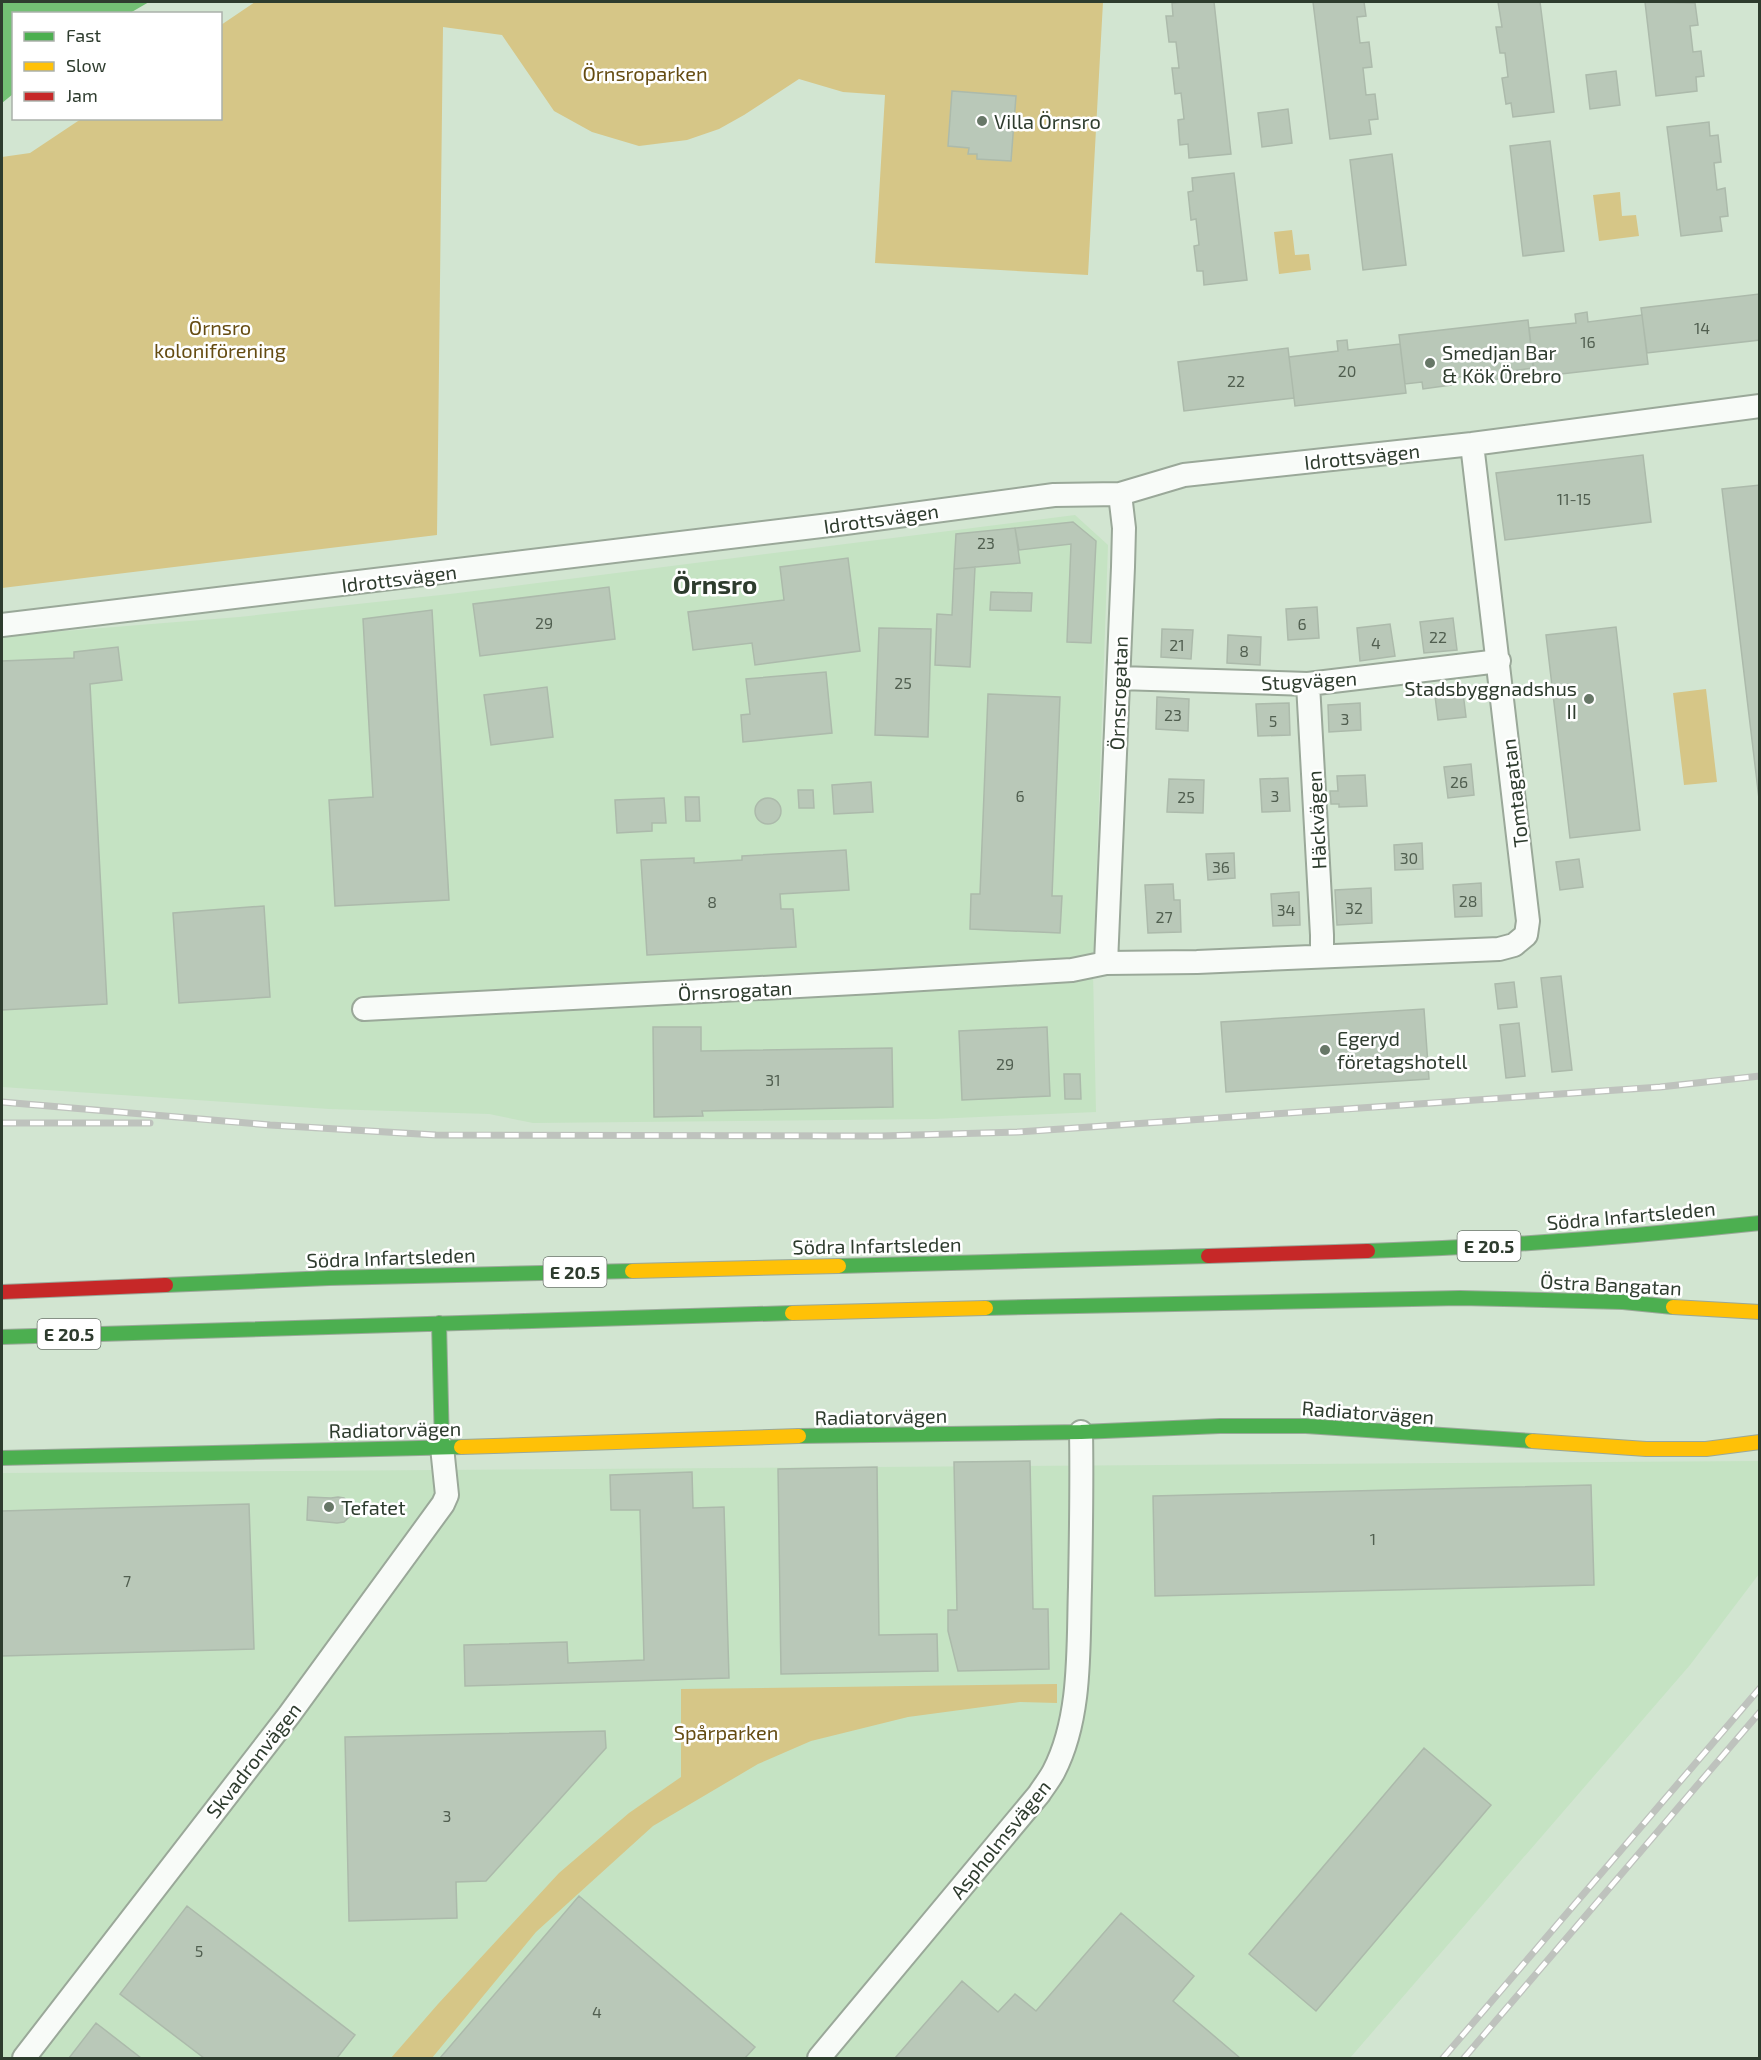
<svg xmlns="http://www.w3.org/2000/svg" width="1761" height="2060" font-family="'Exo 2',sans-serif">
  <rect width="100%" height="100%" fill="#d2e5d1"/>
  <path fill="#c5e3c3" d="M1075,515L1108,545L1093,971L1096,1112L934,1119L533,1123L489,1114L329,1109L2,1087V636L239,617L450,594Z
    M1759,1461V1574L1690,1665L1350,2058H2V1473Z"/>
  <path fill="#d6c687" d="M255,2H1103L1088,275L875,263L885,95L843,92L799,79L744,115L719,129L687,140L639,146L592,132L554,111L502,35L443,27L437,535L2,588V157L30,153L81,119L220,118L221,25Z
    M1620,192L1622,216L1636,215L1639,236L1599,241L1593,195Z
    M1292,230L1295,255L1309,254L1311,270L1279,274L1274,232Z
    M1706,689L1717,782L1684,785L1673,693Z
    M1057,1684V1703L1020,1702L908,1717L811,1741L758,1764L653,1826L536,1932L432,2058H391L438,2004L559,1873L629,1813L681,1777V1689Z"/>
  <path fill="#73c074" d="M2,2H149L130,13L14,14L13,94L2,103Z"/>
  <path fill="#b9c8b8" stroke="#acbaab" stroke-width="1.5" d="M1183,2H1214L1231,154L1189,158L1188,144L1180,145L1178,120L1184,119L1181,93L1175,94L1172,68H1179L1176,42H1169L1166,16H1173L1172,3Z
    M1313,2H1364L1366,16L1357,17L1360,43L1369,42L1372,67L1363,68L1366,95L1375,94L1378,119L1369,120L1371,134L1330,139Z
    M1498,2H1540L1554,112L1513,117L1511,103L1506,104L1502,78L1508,77L1505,53H1500L1496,27H1502Z
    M1645,2L1695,3L1698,25L1690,26L1693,52L1701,51L1704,76L1696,77L1697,91L1656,96Z
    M1616,71L1620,105L1590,109L1586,75Z
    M952,91L1016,96L1011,161L977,159V154H968L969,148L948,146Z
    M1288,109L1292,143L1262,147L1258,113Z
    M1709,122L1710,136L1718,135L1721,162L1714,163L1717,190L1725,188L1728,216L1720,217L1722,231L1681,236L1667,127Z
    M1550,141L1564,251L1523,256L1510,146Z
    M1392,154L1406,265L1363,270L1350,160Z
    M1234,173L1247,280L1204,285L1203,271H1197L1194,246L1199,245L1196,219L1191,220L1188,192L1193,191L1192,178Z
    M1759,294L1760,340L1647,353L1641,308Z
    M1587,312L1588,322L1642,315L1648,364L1535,377L1529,328L1576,323L1575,314Z
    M1528,320L1533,368L1513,371V377L1484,381L1483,374L1451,378V385L1423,389L1422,382L1405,384L1399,335Z
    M1347,340L1348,350L1400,344L1406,393L1295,406L1289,357L1338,351L1337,341Z
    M1288,348L1294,398L1184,411L1178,362Z
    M1643,455L1651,522L1505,540L1496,473Z
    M1760,485V807L1722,489Z
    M1073,522L1096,541L1091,643L1067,642L1071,544L1019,550L1015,528Z
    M1015,528L1020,563L954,569L956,534Z
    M848,558L860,651L755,665L752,643L693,650L688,612L784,600L780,567Z
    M975,567L970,667L935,665L937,614L952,615L954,569Z
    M609,587L615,639L480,656L473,604Z
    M991,592L1032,593L1031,611L990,610Z
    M1317,607L1319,638L1288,640L1286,609Z
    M432,610L449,900L335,906L329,800L373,797L363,619Z
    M1453,618L1457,650L1424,653L1420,622Z
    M1390,624L1395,656L1360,661L1357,628Z
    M1616,627L1640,830L1570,838L1546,635Z
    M879,628L931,629L928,737L875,735Z
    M1162,629L1193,630L1191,659L1161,657Z
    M1228,635L1261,637L1260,665L1227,663Z
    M118,647L122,680L90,684L107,1004L2,1010V661L74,658V652Z
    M826,672L832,733L743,742L741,715L750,714L746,679Z
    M1462,684L1466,717L1438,720L1434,688Z
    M547,687L553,737L491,745L484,695Z
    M988,694L1060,697L1052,896H1062L1060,933L970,929L971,894H980Z
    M1157,697L1189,699L1188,731L1156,729Z
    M1289,703L1290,735L1258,736L1256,704Z
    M1360,703L1361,730L1329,732L1328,705Z
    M1471,764L1474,795L1448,798L1444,767Z
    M1365,775L1367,806L1339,807V804H1331L1330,791H1338L1337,776Z
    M1288,778L1290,811L1262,812L1260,779Z
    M1169,779L1204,780L1203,813L1167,812Z
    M871,782L873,812L834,814L832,785Z
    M798,790H813L814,808H799Z
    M685,797H699L700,821H686Z
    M664,798L666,823H652V831L617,833L615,800Z
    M755 811a13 13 0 1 1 26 0a13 13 0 1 1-26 0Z
    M1422,843L1423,869L1395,870L1394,845Z
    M846,850L849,890L780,894L781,909H793L796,947L647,955L641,860L694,858V863L742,860V856Z
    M1234,853L1235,878L1208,880L1206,854Z
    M1579,859L1583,887L1560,890L1556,862Z
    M1481,883L1482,916L1455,917L1453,885Z
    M1173,884L1174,900H1180L1181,932L1148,933L1145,885Z
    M1371,888L1372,923L1337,925L1335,890Z
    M1299,892L1300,925L1273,926L1271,894Z
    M264,906L270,997L179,1003L173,913Z
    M1561,976L1572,1070L1552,1072L1541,978Z
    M1514,982L1517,1007L1498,1009L1495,984Z
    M1424,1009L1429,1079L1226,1092L1221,1022Z
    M1519,1023L1525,1076L1506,1078L1500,1025Z
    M653,1027H701V1051L892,1048L893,1107L702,1111L703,1116L654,1117Z
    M1047,1027L1050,1096L962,1100L959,1031Z
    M1064,1074H1080L1081,1099H1065Z
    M1030,1461L1033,1609H1048L1049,1669L958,1671L948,1631V1610H957L954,1462Z
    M877,1467L879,1635L937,1634L938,1671L781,1674L778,1469Z
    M692,1472L693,1508L724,1507L729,1678L465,1686L464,1645L567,1642L568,1663L644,1660L640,1510H611L610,1475Z
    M1591,1485L1594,1585L1155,1596L1153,1496Z
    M308,1497L331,1498L338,1497L344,1498L349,1503L351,1510L349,1517L344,1522L337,1523L307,1520Z
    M249,1504L254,1649L2,1656V1511Z
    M605,1731L606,1748L486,1881L456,1882L457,1918L349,1921L345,1737Z
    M1424,1748L1491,1805L1316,2011L1249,1954Z
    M579,1896L755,2047L745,2058H440Z
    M187,1906L355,2035L337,2058H204L120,1994Z
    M1121,1913L1194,1976L1173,2001L1240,2058H895L962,1981L998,2012L1015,1994L1036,2011Z
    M96,2023L141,2058H69Z"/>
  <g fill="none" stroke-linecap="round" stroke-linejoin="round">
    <defs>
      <path id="street" d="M2,625L838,524L1054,495L1120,494L1184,475L1472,444L1760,406
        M1119,678L1308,684L1499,661
        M1308,684L1322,935V955
        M1106,963L1123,567L1124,528L1120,494
        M364,1009L874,982L1072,970L1106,963L1197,962L1499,949L1514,945L1526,935L1528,921L1472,444
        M24,2058L289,1715L443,1504L447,1495L442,1447
        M819,2058L1039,1794C1044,1786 1050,1779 1054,1771C1082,1717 1078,1646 1080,1587C1081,1535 1082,1484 1081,1432"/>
      <path id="fast" d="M1368,1251C1499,1247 1629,1237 1760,1223
        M839,1266L1208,1256
        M166,1285L329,1278L632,1271
        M986,1308L1460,1298L1623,1302L1673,1307
        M439,1323L442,1447
        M2,1337L792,1313
        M799,1436L1081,1432L1220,1426H1306L1532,1441
        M2,1458L461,1447"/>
      <path id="slow" d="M632,1271L839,1266
        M1673,1307L1760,1312
        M792,1313L986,1308
        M1532,1441L1646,1449H1706L1760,1442
        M461,1447L799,1436"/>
      <path id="jam" d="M1208,1256L1368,1251
        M2,1292L166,1285"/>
    </defs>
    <use href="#street" stroke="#9aa899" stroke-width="26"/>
    <use href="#fast" stroke="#9aa899" stroke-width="16"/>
    <use href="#slow" stroke="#9aa899" stroke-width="16"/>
    <use href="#jam" stroke="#9aa899" stroke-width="16"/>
    <use href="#street" stroke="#f8fbf8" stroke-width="22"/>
    <use href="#fast" stroke="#4caf50" stroke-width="14"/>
    <use href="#slow" stroke="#ffc107" stroke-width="14"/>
    <use href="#jam" stroke="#c62828" stroke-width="14"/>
    <defs>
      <path id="rail" d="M2,1102L270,1125L436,1135L881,1136L1018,1132L1660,1087L1760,1076
        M2,1123H150
        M1443,2058L1760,1688
        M1464,2058L1760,1712"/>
    </defs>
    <use href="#rail" stroke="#bec2bd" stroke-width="7"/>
    <use href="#rail" stroke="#fff" stroke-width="4.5" stroke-dasharray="14" stroke-linecap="butt"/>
  </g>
  <g fill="#677767" stroke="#fff" stroke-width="2">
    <circle cx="982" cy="121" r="6"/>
    <circle cx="1430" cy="363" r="6"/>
    <circle cx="1589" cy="699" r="6"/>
    <circle cx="1325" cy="1050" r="6"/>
    <circle cx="329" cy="1507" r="6"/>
  </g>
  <g text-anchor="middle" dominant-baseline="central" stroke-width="5" stroke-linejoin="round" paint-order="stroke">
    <g font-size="16" fill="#515f50">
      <text x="1702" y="327">14</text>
      <text x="1588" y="341">16</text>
      <text x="1347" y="370">20</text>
      <text x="1236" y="380">22</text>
      <text x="1574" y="498">11-15</text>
      <text x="986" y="542">23</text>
      <text x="544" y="622">29</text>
      <text x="1302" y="623">6</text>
      <text x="1438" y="636">22</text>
      <text x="1376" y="642">4</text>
      <text x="1177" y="644">21</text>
      <text x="1244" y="650">8</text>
      <text x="903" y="682">25</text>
      <text x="1173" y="714">23</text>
      <text x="1345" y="718">3</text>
      <text x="1273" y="720">5</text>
      <text x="1459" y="781">26</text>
      <text x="1020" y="795">6</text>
      <text x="1275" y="795">3</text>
      <text x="1186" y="796">25</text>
      <text x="1409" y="857">30</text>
      <text x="1221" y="866">36</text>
      <text x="1468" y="900">28</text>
      <text x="712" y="901">8</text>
      <text x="1354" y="907">32</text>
      <text x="1286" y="909">34</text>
      <text x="1164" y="916">27</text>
      <text x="1005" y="1063">29</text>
      <text x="773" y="1079">31</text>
      <text x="1373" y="1538">1</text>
      <text x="127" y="1580">7</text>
      <text x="447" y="1815">3</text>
      <text x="199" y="1950">5</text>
      <text x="597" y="2011">4</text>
    </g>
    <g fill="#fff" stroke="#6d766d" stroke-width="1.5">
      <rect x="1457.5" y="1231" width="63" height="30" rx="4.5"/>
      <rect x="543.5" y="1257" width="63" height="30" rx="4.5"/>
      <rect x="37.5" y="1319" width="63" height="30" rx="4.5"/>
    </g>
    <g font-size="18" font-weight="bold" fill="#2e3c2e">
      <text x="1489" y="1246">E 20.5</text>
      <text x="575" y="1272">E 20.5</text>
      <text x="69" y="1334">E 20.5</text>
    </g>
    <g font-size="20" fill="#654c12" stroke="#fff">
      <text x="645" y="73">Örnsroparken</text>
      <text x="220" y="327">Örnsro<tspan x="220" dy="23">koloniförening</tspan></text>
      <text x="726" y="1732">Spårparken</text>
    </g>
    <g font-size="20" fill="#2e3c2e" stroke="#fff" text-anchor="start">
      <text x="994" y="121">Villa Örnsro</text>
      <text x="1442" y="352">Smedjan Bar<tspan x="1442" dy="23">&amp; Kök Örebro</tspan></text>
      <text x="1577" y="688" text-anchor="end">Stadsbyggnadshus<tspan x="1577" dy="23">II</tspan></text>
      <text x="1337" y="1038">Egeryd<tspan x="1337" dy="23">företagshotell</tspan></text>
      <text x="341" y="1507">Tefatet</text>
    </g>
    <g font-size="20" fill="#2e3c2e" stroke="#fff">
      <text transform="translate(1362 456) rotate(-6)">Idrottsvägen</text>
      <text transform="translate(881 518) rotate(-8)">Idrottsvägen</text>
      <text transform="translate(399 578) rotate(-7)">Idrottsvägen</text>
      <text transform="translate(1309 680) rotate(-3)">Stugvägen</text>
      <text transform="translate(1118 693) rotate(-88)">Örnsrogatan</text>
      <text transform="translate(1514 793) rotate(-97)">Tomtagatan</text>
      <text transform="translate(1316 820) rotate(-93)">Häckvägen</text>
      <text transform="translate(735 990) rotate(-3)">Örnsrogatan</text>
      <text transform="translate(1631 1215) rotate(-5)">Södra Infartsleden</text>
      <text transform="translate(877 1245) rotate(-1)">Södra Infartsleden</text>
      <text transform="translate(391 1257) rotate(-2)">Södra Infartsleden</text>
      <text transform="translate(1611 1284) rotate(3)">Östra Bangatan</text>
      <text transform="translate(1368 1412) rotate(4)">Radiatorvägen</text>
      <text transform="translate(881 1416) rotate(-1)">Radiatorvägen</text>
      <text transform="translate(395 1429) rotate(-1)">Radiatorvägen</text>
      <text transform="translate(253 1760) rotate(-52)">Skvadronvägen</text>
      <text transform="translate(1000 1839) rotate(-51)">Aspholmsvägen</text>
    </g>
    <g font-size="26" font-weight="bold" fill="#2e3c2e" stroke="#fff">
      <text x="715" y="583">Örnsro</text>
    </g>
  </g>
  <rect width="1761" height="2060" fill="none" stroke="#2e3c2e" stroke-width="6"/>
  <rect x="12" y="12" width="210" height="108" fill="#ffffff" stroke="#abb1ab" stroke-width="1.5"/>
  <rect x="24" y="32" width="30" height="9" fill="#4caf50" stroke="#abb1ab" stroke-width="1.5"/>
  <text x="66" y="42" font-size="18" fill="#2e3c2e">Fast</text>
  <rect x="24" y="62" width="30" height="9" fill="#ffc107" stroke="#abb1ab" stroke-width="1.5"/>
  <text x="66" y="72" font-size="18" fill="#2e3c2e">Slow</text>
  <rect x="24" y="92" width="30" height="9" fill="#c62828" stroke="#abb1ab" stroke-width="1.5"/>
  <text x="66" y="102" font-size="18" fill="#2e3c2e">Jam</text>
</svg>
